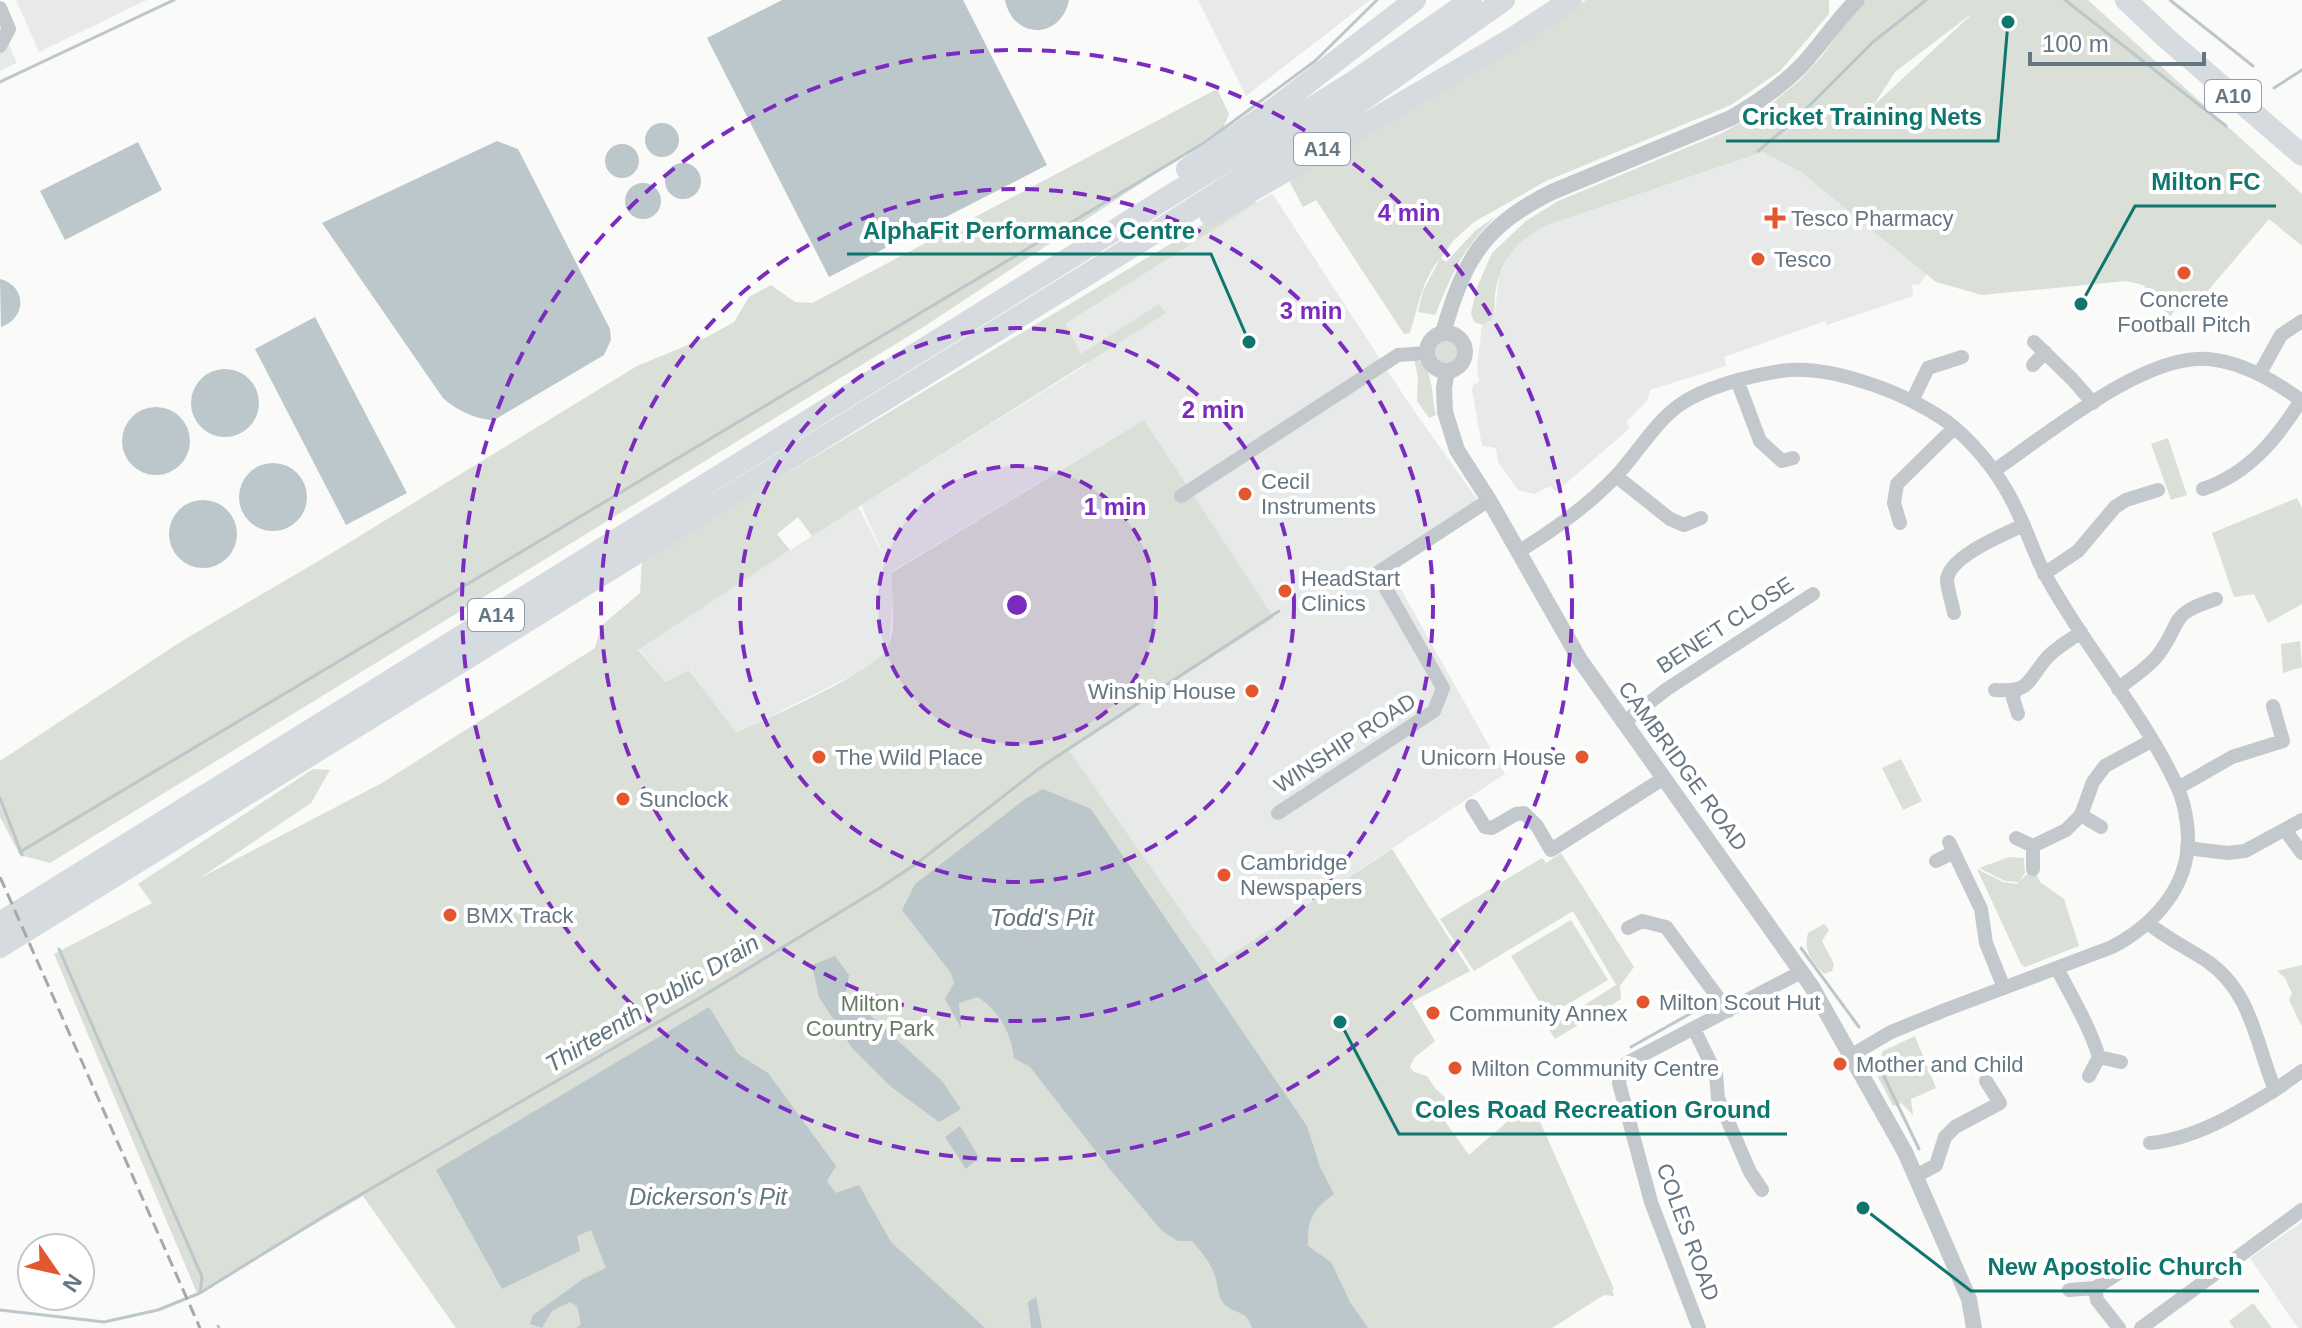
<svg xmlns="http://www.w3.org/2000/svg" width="2302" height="1328" font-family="Helvetica,sans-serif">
  <rect width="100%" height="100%" fill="#fafaf8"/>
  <path fill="#e8e9e9" d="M16,0H147L39,52Z
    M1198,0H1370L1246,96Z
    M0,24L17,63L0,71Z
    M1763,152L1790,164L1929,271L1919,285L1912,284L1913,296L1827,325L1825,321L1724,357L1726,366L1650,390L1647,401L1626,422L1630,428L1556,492L1550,486L1535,494L1518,490L1498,462L1496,448L1482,446L1472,390L1473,385L1479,382L1477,368L1482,325L1491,321L1495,312L1499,276L1512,250L1527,234L1546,225Z
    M1272,193L1412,408L1484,509L1391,572L1505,774L1218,963L1067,748L1273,618L1144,420L891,572L893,607L889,646L869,667L735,734L690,670L666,682L638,649L858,506L887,563L861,505L1086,365L1066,322Z
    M2302,1222V1328H2298L2250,1258Z"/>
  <path fill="#dadfd7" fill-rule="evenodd" d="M1586,0H1829V14L1780,71L1731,105L1546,181L1474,222L1453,241L1441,258L1446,262L1476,230L1496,216C1460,253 1454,270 1435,315L1418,312L1423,291L1440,259C1422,279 1418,308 1410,333L1404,334L1316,200L1303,207L1287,177L1455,84Z
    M1866,0H2088L2302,194V246L2269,219L2206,293L2182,300L2170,317L2143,285L2126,281L1982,295L1936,282L1801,172L1763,152L1547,225C1517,239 1499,262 1495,295C1494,305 1496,312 1491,321L1482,325L1474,322L1471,313L1477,287L1492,253L1526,221L1558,201L1722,133L1765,109L1800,80L1822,56L1852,14ZM1970,15V16L1873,106L1895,72Z
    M1217,89L1229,114L1223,129L925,326L50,863L20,855L0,817V761L182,641L327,556L637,366L707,337L734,322L749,297L771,285L795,302L812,303Z
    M1252,195L1256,203L1066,323L1081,354L1159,304L1166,313L812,536L798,517L777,534L790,550L638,650L666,682L689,670L736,733C769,717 870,675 887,648C897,633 892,591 891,573L1144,420L1274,618L1068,749L1218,963L1392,849L1470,971L1412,1002L1435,1041L1414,1058L1410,1067L1414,1072L1427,1076L1435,1088L1450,1102V1111L1442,1117L1469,1155L1531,1101L1614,1289L1612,1290L1614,1296L1604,1295L1552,1328H456L363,1196L197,1293L54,954L152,903L138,884L313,769L330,770L311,803L200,878L382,783L595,648L601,626L640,593L642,560Z
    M1435 352a12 12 0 1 1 24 0a12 12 0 1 1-24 0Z
    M1414,358C1435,367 1431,396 1436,415L1429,418L1417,401L1418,378Z
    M2168,438L2187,495L2171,500L2151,444Z
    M2297,498L2302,508V604L2268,623L2254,594L2234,597L2212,533Z
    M2300,641L2302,667L2283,673L2281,644Z
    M1901,759L1922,801L1903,810L1882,768Z
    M1561,853L1634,967L1620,986L1621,999L1555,1039L1548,1028L1616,985L1573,911L1474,971L1440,919L1542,858L1546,863Z
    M2009,857L2024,858L2025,873L2019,881L2027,874L2037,875L2040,882L2064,899L2079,946L2025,967L2021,964L1977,869L2003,882L2017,884L2018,882L2005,881L1979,868Z
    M1571,920L1608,980L1548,1016L1511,956Z
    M1824,924L1829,930L1822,941L1834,964L1832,971L1824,974C1812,960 1803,952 1808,933Z
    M2302,965V1027L2289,1000L2292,993L2285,978L2277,971Z
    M1915,1036L1936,1088L1911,1099L1913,1115L1901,1103L1893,1106L1875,1071L1883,1051Z
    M2253,1303L2272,1328H2234L2229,1321Z"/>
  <path fill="#bbc7cb" d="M782,0H963L1047,165L829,277L707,38Z
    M1005,0H1069C1061,40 1013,40 1005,0Z
    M645 140a17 17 0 1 1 34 0a17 17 0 1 1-34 0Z
    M497,141L518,149L610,329L611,340L604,355L494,420C477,420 456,410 443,398L322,223Z
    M138,142L162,190L65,240L40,191Z
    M605 161a17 17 0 1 1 34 0a17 17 0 1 1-34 0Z
    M665 181a18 18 0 1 1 36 0a18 18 0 1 1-36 0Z
    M625 201a18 18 0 1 1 36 0a18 18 0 1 1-36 0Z
    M0,279C27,286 27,318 1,327Z
    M315,317L407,493L346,525L255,349Z
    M191 403a34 34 0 1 1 68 0a34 34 0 1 1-68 0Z
    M122 441a34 34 0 1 1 68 0a34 34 0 1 1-68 0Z
    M239 497a34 34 0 1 1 68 0a34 34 0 1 1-68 0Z
    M169 534a34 34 0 1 1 68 0a34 34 0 1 1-68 0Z
    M1043,789L1091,809L1307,1126L1320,1167L1334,1194C1312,1210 1307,1221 1308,1246L1331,1262L1350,1302L1368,1328H1252C1246,1308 1234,1315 1224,1304C1217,1296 1218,1282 1214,1273C1209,1260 1200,1251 1192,1241H1178L1162,1231L1113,1173L1030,1067L1014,1058C1011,1033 1000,1012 978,997L959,1003L961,1028L945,999L954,983L951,973L902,910L915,884L1025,799Z
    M835,956L849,975L846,993L942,1081L961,1109L939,1122L890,1086L852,1048L819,997L812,965Z
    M709,1007L738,1054L768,1073L836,1166L827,1181L836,1193L859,1185L891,1242L985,1328H576L581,1324L577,1306L570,1302L552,1311L542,1328L530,1324L533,1315L583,1279L606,1268L591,1230L577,1236L580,1251L502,1289L436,1170Z
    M960,1126L979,1157L966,1169L945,1137Z
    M1036,1297L1042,1328H1031L1028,1302Z"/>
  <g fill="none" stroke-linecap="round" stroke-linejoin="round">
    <path stroke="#bbc7cb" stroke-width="3" d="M2065,0L2226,126
      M2170,0L2253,66
      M0,82L174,0
      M2274,88L2302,70
      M1758,151L1794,121L1873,42L1926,0
      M0,798L22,855
      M20,852L1204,143L1315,61L1377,0
      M1801,948L1859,1027
      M59,949L202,1277L200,1293
      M1631,1047L1709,1003
      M1878,1064L1919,1149
      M0,1310L104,1322L158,1310L200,1293L334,1210L698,999L878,889L916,864L1041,767L1279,611
      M218,1326L219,1328"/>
    <path stroke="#c3c8cc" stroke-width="14" d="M0,8L9,29L0,46
      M2034,342L2073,380L2093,403
      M2033,365L2045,352
      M2260,373L2281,335L2302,321
      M1737,380L1760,441L1782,461L1793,458
      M1913,399L1928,368L1962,357
      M1995,470C2048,434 2143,354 2208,359C2243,362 2275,381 2302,401
      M1616,476L1670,519L1684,525L1701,518
      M2203,489C2248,474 2277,439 2301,400
      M1181,496L1398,355L1427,353
      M1900,523L1894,503L1897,484L1954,428
      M1518,552C1554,530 1589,505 1618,474C1638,452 1654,424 1678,406C1704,387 1749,376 1781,371C1830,363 1917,396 1955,428C1982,452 2004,481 2019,515C2029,535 2035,557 2046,576C2085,648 2142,711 2177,786C2184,801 2188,823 2188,839C2188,889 2152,926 2112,947L1945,1010L1891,1032L1852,1055
      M2044,574L2078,551L2115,507L2126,500L2158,490
      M1954,613C1952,603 1948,591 1947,581C1947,557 2005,534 2024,525
      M2118,689C2131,678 2148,668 2158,655C2184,620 2167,615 2216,599
      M1995,690C2029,692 2026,684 2045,660C2053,649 2069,641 2081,632
      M2015,691L2013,698L2018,714
      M1623,723L1667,689L1813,594
      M2178,788L2232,757L2283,741L2273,706
      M1472,806L1485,827L1492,828L1516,814L1524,813L1537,826L1551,850L1664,778
      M1278,813L1434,711L1443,688L1377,573L1489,500
      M2081,815L2101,827
      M2285,830L2302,853
      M2016,838L2033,846L2066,830L2081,815L2093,782L2105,766L2151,741
      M1949,842L1981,909L1986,943L2004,988
      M2033,846V869
      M2187,848L2227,853L2245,851L2302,820
      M1936,861L1954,852
      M2149,924C2168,939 2187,948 2207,961C2252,992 2256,1044 2275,1090C2237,1113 2195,1139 2150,1143
      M1628,928L1642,921L1666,927L1728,1011
      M2057,968C2072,998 2089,1025 2099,1057L2121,1062
      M1694,1029L1716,1074L1718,1098L1750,1172L1762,1190
      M2089,1076L2099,1057
      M2275,1090L2302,1071
      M1916,1176L1936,1165L1945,1137L1955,1127L2000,1103L1986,1081
      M2095,1288L2097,1300L2119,1328
      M2069,1290L2095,1288L2120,1272
      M1699,1328L1651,1202L1619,1083L1621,1071L1627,1063L1801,972
      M2141,1328L2302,1210"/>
    <path stroke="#c3c8cc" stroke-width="16" d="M1443,333C1464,260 1482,227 1552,192L1731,118C1757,103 1782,86 1803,64C1822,43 1837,20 1857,0
      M1427 352a19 19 0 1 1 38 0a19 19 0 1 1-38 0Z
      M1447,371L1444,388L1445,412L1457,450L1489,500L1580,660L1812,987L1905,1152L1969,1299L1974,1328"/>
    <path stroke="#d6dbdf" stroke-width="22" d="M2126,0L2165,37L2302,155
      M1187,169L1271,111L1415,0
      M1210,215L1508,41L1571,0
      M0,923L1353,82L1471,0
      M0,947L1164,227L1364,99L1504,0"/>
    <path stroke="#a2aab0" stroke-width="3" stroke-dasharray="12 6" stroke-linecap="butt" d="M0,877L200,1328"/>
  </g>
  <circle cx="1017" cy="605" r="139" fill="#7b2cbf" fill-opacity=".12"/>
  <g fill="none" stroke="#7b2cbf" stroke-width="4" stroke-dasharray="14 10">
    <circle cx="1017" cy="605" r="139"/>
    <circle cx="1017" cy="605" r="277"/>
    <circle cx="1017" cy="605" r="416"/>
    <circle cx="1017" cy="605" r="555"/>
  </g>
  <g fill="#e4572e" stroke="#fff" stroke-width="3">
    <path d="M1771 206h8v8h8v8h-8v8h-8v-8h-8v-8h8z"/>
    <circle cx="1758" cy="259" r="8"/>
    <circle cx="2184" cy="273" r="8"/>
    <circle cx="1245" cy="494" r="8"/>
    <circle cx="1285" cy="591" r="8"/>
    <circle cx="1252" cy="691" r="8"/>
    <circle cx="819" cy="757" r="8"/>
    <circle cx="1582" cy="757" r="8"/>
    <circle cx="623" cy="799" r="8"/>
    <circle cx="1224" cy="875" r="8"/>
    <circle cx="450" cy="915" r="8"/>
    <circle cx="1643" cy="1002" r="8"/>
    <circle cx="1433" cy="1013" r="8"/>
    <circle cx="1840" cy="1064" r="8"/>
    <circle cx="1455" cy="1068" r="8"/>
  </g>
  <g text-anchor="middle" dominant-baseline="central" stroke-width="8" stroke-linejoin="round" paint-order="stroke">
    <g fill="#fff" stroke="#939fa8" stroke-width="2">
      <rect x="2205" y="80" width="56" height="32" rx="6"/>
      <rect x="1294" y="133" width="56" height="32" rx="6"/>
      <rect x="468" y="599" width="56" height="32" rx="6"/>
    </g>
    <g font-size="20" font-weight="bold" fill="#657683">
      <text x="2233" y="96">A10</text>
      <text x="1322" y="149">A14</text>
      <text x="496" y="615">A14</text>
    </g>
    <g font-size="22" fill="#657683" stroke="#fff" text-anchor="start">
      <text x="1791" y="218">Tesco Pharmacy</text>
      <text x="1774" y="259">Tesco</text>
      <text x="2184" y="299" text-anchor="middle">Concrete<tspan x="2184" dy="25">Football Pitch</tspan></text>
      <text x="1261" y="481">Cecil<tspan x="1261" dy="25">Instruments</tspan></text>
      <text x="1301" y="578">HeadStart<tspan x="1301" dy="25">Clinics</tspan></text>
      <text x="1236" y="691" text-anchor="end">Winship House</text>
      <text x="835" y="757">The Wild Place</text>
      <text x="1566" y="757" text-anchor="end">Unicorn House</text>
      <text x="639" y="799">Sunclock</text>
      <text x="1240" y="862">Cambridge<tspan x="1240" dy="25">Newspapers</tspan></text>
      <text x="466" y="915">BMX Track</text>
      <text x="1659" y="1002">Milton Scout Hut</text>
      <text x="1449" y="1013">Community Annex</text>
      <text x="1856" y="1064">Mother and Child</text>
      <text x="1471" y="1068">Milton Community Centre</text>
    </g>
    <g font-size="22" fill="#657683" stroke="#fff">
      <text transform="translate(1725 625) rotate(-33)">BENE'T CLOSE</text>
      <text transform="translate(1345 743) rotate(-33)">WINSHIP ROAD</text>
      <text transform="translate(1683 766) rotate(54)">CAMBRIDGE ROAD</text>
      <text transform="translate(1688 1232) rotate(70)">COLES ROAD</text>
    </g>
    <g font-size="22" fill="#687a64" stroke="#fff">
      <text x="870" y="1003">Milton<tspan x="870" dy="25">Country Park</tspan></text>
    </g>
    <g font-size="24" font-style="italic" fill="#60757c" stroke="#fff">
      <text x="1042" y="917">Todd's Pit</text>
      <text transform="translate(652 1003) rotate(-31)">Thirteenth Public Drain</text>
      <text x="708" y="1196">Dickerson's Pit</text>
    </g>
  </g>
  <circle cx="1017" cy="605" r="12" fill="#7b2cbf" stroke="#fff" stroke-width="4"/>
  <g font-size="24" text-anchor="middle" font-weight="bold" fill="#7b2cbf" stroke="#fff" stroke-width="8" stroke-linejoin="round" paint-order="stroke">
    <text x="1409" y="221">4 min</text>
    <text x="1311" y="319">3 min</text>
    <text x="1213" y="418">2 min</text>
    <text x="1115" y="515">1 min</text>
  </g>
  <path fill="none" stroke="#0f766e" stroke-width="3" d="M2008 22L1998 141H1726M2081 304L2135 206H2276M1249 342L1211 254H847M1340 1022L1399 1134H1787M1863 1208L1971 1291H2259"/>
  <g fill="#0f766e" stroke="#fff" stroke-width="3">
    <circle cx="2008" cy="22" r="8"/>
    <circle cx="2081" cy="304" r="8"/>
    <circle cx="1249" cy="342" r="8"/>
    <circle cx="1340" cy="1022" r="8"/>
    <circle cx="1863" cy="1208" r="8"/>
  </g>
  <g font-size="24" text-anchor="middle" font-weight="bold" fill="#0f766e" stroke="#fff" stroke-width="8" stroke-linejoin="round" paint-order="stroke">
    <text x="1862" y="125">Cricket Training Nets</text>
    <text x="2206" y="190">Milton FC</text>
    <text x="1029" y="239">AlphaFit Performance Centre</text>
    <text x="1593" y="1118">Coles Road Recreation Ground</text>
    <text x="2115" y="1275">New Apostolic Church</text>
  </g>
  <g transform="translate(56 1272) rotate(124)"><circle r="38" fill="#ffffff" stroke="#c1c8cd" stroke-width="2"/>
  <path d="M0-6L14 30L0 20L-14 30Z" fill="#e4572e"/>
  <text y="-12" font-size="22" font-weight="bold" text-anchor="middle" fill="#657683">N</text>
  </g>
  <path d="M2030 52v12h174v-12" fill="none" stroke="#657683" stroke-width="4"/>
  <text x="2042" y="52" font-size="24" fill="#657683" stroke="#ffffff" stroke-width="6" paint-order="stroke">100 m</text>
</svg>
